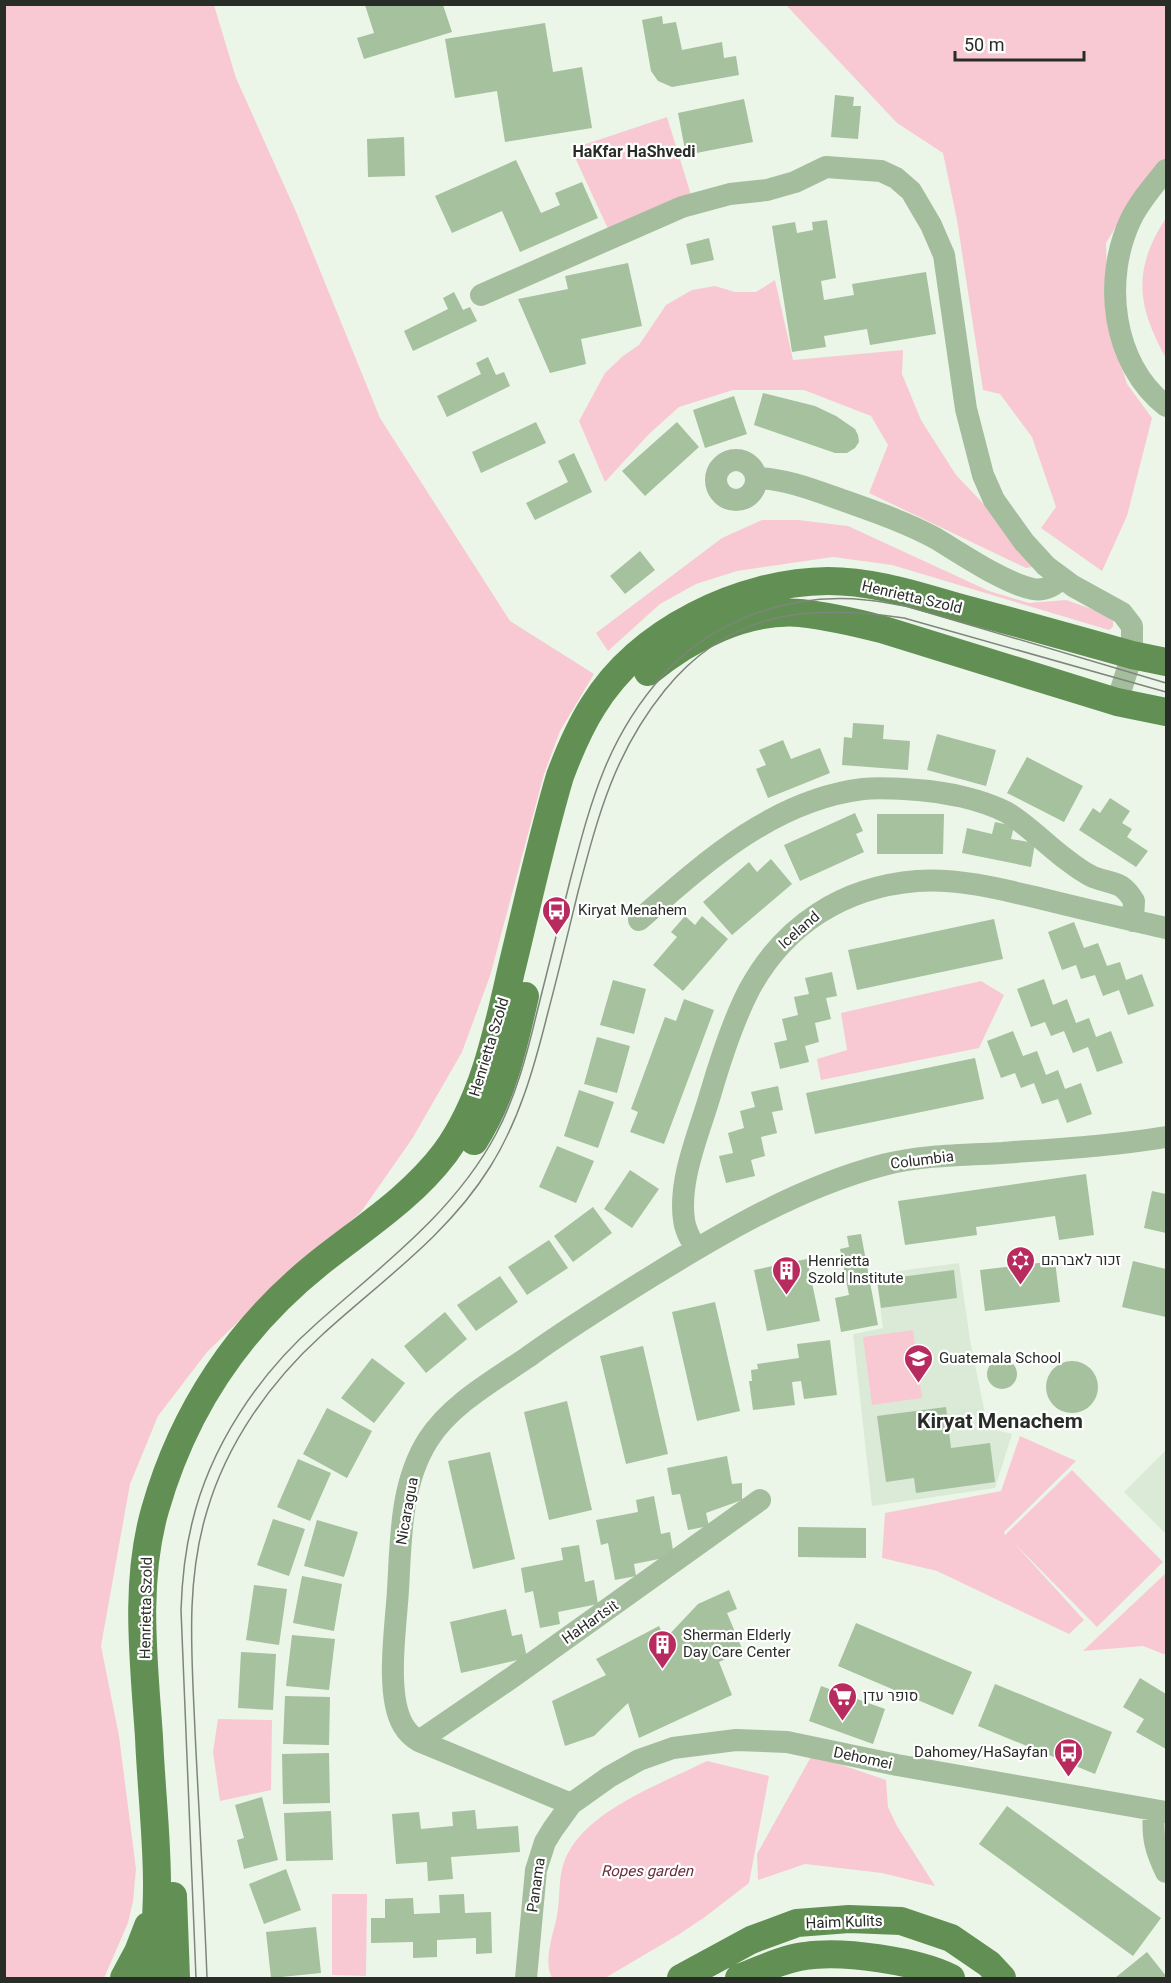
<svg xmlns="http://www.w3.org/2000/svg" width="1171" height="1983" font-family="Georgia,Heebo,serif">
  <rect width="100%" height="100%" fill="#ebf6e8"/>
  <path fill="#daead6" d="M959,1263L970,1340L988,1428L1012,1434L995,1488L872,1506L853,1334L883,1328L876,1274Z
    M1166,1450V1534L1124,1492Z"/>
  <path fill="#f9c9d3" d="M5,5H214L236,78L297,214L380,418L510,621L594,674L560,731L544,774L490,976L462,1052L412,1139L361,1212L268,1293L207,1352L158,1416L130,1484L101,1646L119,1736L136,1869L133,1901L128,1923L104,1978H5Z
    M786,5H1166V163L1127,208L1106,243L1108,324L1127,384L1152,418L1127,516L1102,571L1041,528L1056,507L1032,437L1000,394L983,390L957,220L943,153L897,123Z
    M667,117L692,198L610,233L571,149Z
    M1166,218V358C1137,306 1132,270 1166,218Z
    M775,280L793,360L903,350L902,374L921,420L956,475L1017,539L1038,566L1026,568L869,493L888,445L871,416L804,390H733L679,407L649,434L605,482L579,421L605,373L623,356L639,345L666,305L692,290L715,286L735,292H756Z
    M762,520H798L848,526L989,591L1029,603L1066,600L1103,613L1113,621V627L1109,630L892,565L833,557L737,571L696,584L660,604L608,651L596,633L722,538Z
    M981,981L1004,995L979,1048L821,1080L817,1059L847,1050L841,1013Z
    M913,1330L922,1398L872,1405L863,1337Z
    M1020,1436L1076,1461L1004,1532L1005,1535L1072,1470L1163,1562L1097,1627L1014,1543L1084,1620L1069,1634L937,1571L882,1558L885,1513L1001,1491Z
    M1166,1573V1655L1143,1646L1083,1651Z
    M218,1719L272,1720L271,1790L220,1801L213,1752Z
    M812,1755L886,1780L888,1807L897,1826L935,1886L882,1873L805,1864L758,1880L757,1854Z
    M707,1761L769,1776L749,1883L705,1917L678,1935L605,1978H552C543,1961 553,1935 557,1916C561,1895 557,1873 568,1853C592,1808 663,1783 707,1761Z
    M332,1894H367L366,1976L332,1975Z"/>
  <path fill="#a5c19d" d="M365,5H443L452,32L364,59L357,38L374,33Z
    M662,16L663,24L676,22L682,50L722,42L724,58L736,56L739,75L672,87L658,81L651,71L642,20Z
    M545,23L553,72L582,67L592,128L505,142L497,91L455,98L445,39Z
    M835,95L854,97L853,106H861L858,139L831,137Z
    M744,99L753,142L686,155L678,113Z
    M404,137L405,176L368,177L367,139Z
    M516,160L541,213L560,205L555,193L582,182L598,218L520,252L502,211L452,233L435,196Z
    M827,220L836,278L821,281L824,300L854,295L852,284L926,272L936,334L870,345L867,329L824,336L826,347L792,352L772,226L795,222L797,233L813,230L812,222Z
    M709,238L714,260L691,265L686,244Z
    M628,263L642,326L581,339L586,364L550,373L518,299L568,289L565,276Z
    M454,292L463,310L470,307L477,321L413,351L404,331L448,309L443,298Z
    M488,357L496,375L504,372L510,386L447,417L437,396L481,374L476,363Z
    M763,393L815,406L836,416L855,429L858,435L859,442L855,448L847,453H835L754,425Z
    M734,396L747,434L705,448L693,410Z
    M536,422L546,443L481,473L472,452Z
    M677,422L699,447L645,496L622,471Z
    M574,453L592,492L535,520L526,503L568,482L558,461Z
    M640,551L655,570L625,594L610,576Z
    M853,723L884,725L883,739L910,741L908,770L842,765L844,737L852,738Z
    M937,734L996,750L986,786L927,770Z
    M783,740L791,759L820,748L830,773L768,798L756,769L766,765L759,750Z
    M1027,757L1083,786L1064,822L1007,793Z
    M1110,798L1130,811L1122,823L1132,829L1127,837L1148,851L1136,867L1079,830L1093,808L1100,813Z
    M855,813L863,831L856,834L864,852L800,881L784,845Z
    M877,814H944L943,854H877Z
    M995,822L1014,826L1011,839L1035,843L1031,867L962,853L967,828L992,834Z
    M771,859L792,884L732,935L703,902L749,862L757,872Z
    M685,916L695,925L702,916L728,939L683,991L653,965L677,937L671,932Z
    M994,919L1003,959L857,990L848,950Z
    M1074,922L1084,948L1098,943L1107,966L1120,962L1126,980L1142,974L1154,1006L1128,1015L1119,990L1103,996L1095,975L1081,979L1076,965L1062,970L1048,932Z
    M832,972L837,996L826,998L831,1019L815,1023L819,1042L805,1046L809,1062L780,1069L774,1043L787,1040L782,1019L798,1015L794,997L809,994L805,978Z
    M1044,979L1053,1005L1067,999L1076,1023L1089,1018L1096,1037L1111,1031L1123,1063L1097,1072L1088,1047L1073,1053L1064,1031L1051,1036L1045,1022L1031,1027L1017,989Z
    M613,980L646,989L634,1034L600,1025Z
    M684,999L714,1010L664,1144L630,1132L638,1112L631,1109L665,1017L676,1021Z
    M1013,1031L1023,1056L1037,1051L1046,1075L1058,1070L1065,1089L1081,1083L1092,1114L1067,1123L1058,1099L1042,1104L1034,1083L1021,1088L1015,1073L1001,1078L987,1041Z
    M597,1037L630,1046L617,1093L584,1084Z
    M975,1058L984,1099L815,1134L806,1093Z
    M778,1086L783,1110L772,1112L777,1133L761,1137L765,1156L751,1160L755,1176L726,1183L719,1156L733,1153L728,1133L744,1128L740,1111L755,1107L751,1092Z
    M579,1090L614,1102L598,1148L564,1136Z
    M557,1146L594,1161L576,1203L539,1187Z
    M630,1170L659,1189L632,1228L604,1209Z
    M1086,1174L1094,1235L1059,1240L1055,1216L976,1227L977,1235L905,1245L898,1201Z
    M1152,1191L1166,1194V1233L1144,1228Z
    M593,1207L612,1233L573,1262L554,1236Z
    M861,1234L878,1325L841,1332L835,1298L849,1295L840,1249L849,1247L847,1236Z
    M549,1240L568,1268L527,1295L508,1267Z
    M807,1259L820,1321L767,1331L754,1270Z
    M1055,1261L1060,1302L985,1311L980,1270Z
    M1133,1261L1166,1269V1317L1122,1307Z
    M954,1270L957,1298L881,1308L877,1280Z
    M500,1276L518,1302L476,1331L457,1305Z
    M715,1302L740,1411L697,1421L672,1312Z
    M445,1312L467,1339L426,1373L404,1346Z
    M830,1340L837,1395L804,1399L801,1381L792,1382L795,1405L753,1410L749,1381H752L751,1370L758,1369L757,1364L799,1358L797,1344Z
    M643,1346L668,1454L626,1464L600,1356Z
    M372,1358L405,1383L374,1423L341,1398Z
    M987 1374a15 15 0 1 1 30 0a15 15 0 1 1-30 0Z
    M1046 1387a26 26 0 1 1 52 0a26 26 0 1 1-52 0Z
    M567,1401L592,1510L549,1520L524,1412Z
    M946,1407L951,1448L990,1443L995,1482L916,1493L914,1478L886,1482L877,1416Z
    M327,1408L372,1431L347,1478L303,1454Z
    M490,1452L515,1559L473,1569L448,1461Z
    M727,1456L732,1484L742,1483V1500L706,1513L709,1526L688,1530L680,1494L672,1495L667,1468Z
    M298,1459L331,1473L310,1521L277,1507Z
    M654,1496L661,1534L670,1532L674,1556L634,1564L636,1576L615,1580L608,1543L601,1545L596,1520L638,1512L636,1500Z
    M273,1519L305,1529L289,1576L257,1565Z
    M317,1520L358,1532L344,1577L304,1566Z
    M798,1527L866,1528V1558L798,1557Z
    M579,1545L585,1582L594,1580L598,1604L558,1612L560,1624L540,1628L533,1591L525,1593L521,1568L563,1560L561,1548Z
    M302,1576L342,1584L334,1631L293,1623Z
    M254,1585L287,1589L279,1645L246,1640Z
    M729,1590L737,1609L727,1613L743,1651L719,1662L732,1695L639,1738L628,1703L594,1736L565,1746L552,1701L606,1675L596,1659L659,1626L665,1639L698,1604Z
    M506,1609L512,1636L522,1634L527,1658L461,1673L450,1622Z
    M856,1623L972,1672L953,1715L838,1666Z
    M292,1635L335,1639L329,1690L286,1686Z
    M241,1652L276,1654L273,1710L238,1708Z
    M1140,1678L1166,1694V1749L1136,1732L1144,1719L1123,1707Z
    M995,1684L1112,1732L1095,1774L978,1726Z
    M821,1686L885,1709L873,1744L809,1721Z
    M285,1696L330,1697L329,1745L283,1744Z
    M329,1753L330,1803L283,1804L282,1754Z
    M262,1797L278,1860L244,1869L237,1840L244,1838L235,1805Z
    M1007,1806L1161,1918L1133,1956L979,1844Z
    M475,1810L477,1829L518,1826L520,1852L451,1857L453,1879L428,1881L427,1862L396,1864L392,1814L419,1812L421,1829L453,1826L452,1812Z
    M331,1811L333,1860L286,1861L284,1813Z
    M286,1869L301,1910L264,1924L249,1884Z
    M464,1894L465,1913L491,1912L492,1953L476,1954V1938L437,1940V1957L413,1958V1942L371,1943V1918H385V1899L413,1898L414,1914L440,1913L439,1895Z
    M316,1927L321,1973L271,1978L266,1932Z
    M1147,1952L1166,1976V1978H1115Z"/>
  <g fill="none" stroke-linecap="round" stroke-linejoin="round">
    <path stroke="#a4be9d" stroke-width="22" d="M1166,170C1153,186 1140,201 1131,219C1102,280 1112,363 1166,406
      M481,295L682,207L730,194L767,190L795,182L826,167L881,171L896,178L911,191L931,225L944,255L966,409L983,475L994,500L1024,542L1046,566L1073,586L1122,613L1132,626V655L1117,702
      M716 480a20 20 0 1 1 40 0a20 20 0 1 1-40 0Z
      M756,478C788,479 816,491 845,501C876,512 907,523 935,538C962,554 1004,583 1033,589C1045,591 1054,586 1062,578
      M639,920C704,863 773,800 863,789C881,787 900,789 918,790C946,792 980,799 1006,812C1024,822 1046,844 1063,857C1072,864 1082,872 1093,877C1114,885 1121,880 1134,901L1133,921
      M696,1249C691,1240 685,1230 684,1220C678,1179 700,1131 711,1092C721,1058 733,1021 749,990C784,925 843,887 917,881C960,878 1005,890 1047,900C1087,910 1127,919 1166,928
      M419,1741L514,1676L760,1500
      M571,1804L419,1741C412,1737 407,1732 403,1725C385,1694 396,1626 398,1590C401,1540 400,1484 428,1440C451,1404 493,1381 528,1357C568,1328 610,1302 652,1276C725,1231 800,1187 883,1165C921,1155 962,1155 1002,1153C1057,1149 1112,1146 1166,1137
      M1154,1810C1152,1837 1155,1849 1166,1872
      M526,1978L536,1870L545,1842L553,1829L571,1804L609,1777L639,1760L673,1748L736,1740L787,1742L897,1765L1166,1812"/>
    <path stroke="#629054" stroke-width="28" d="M648,672C689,638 745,609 800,613C827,616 854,622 881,629L1117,702L1166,712
      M474,1141C502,1098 514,1045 525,996
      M173,1896L176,1978
      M124,1978L138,1952L148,1926
      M153,1978C154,1947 157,1916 157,1885C157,1836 151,1786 149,1737C144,1663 134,1583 155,1510C183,1411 239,1327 319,1263C363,1228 411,1198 445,1153C483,1101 497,1033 511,971C527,906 541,840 560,776C569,752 579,728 593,706C640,630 740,582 828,581C874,581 918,596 961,608C1018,623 1075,639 1132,655L1166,662
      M681,1978L751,1940L797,1923L849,1919L901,1921L951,1938L989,1964L1002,1978
      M739,1978C760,1970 782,1959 805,1956C843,1950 917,1961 951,1978"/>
    <path stroke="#7e857c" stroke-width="1.5" d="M196,1978L181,1610C182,1580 185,1551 192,1523C210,1447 258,1375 316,1324C381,1266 454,1213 496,1134C516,1096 527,1054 537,1012C548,969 559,925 570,881C591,801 607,737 664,674C714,619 792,592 866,600C879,601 893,604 906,606L1166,683
      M207,1978C204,1896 199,1814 195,1731C192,1657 185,1583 207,1511C227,1443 270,1382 322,1335C380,1282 448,1235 490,1167C519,1121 534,1068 547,1016C558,975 568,933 578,892C598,816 614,753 665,690C730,610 809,604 904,618L1166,692"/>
  </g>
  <defs>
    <symbol id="bus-pin" viewBox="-11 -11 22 30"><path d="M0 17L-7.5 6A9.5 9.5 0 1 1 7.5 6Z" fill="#b82b5f" stroke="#fff"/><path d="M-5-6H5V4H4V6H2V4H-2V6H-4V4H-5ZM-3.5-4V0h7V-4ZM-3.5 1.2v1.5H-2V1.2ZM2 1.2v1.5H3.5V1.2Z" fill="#fff"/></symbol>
    <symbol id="synagogue-pin" viewBox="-11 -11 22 30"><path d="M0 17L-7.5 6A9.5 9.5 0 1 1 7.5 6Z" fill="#b82b5f" stroke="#fff"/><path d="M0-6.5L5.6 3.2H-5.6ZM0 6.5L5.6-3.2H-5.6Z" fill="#fff"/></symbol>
    <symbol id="building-pin" viewBox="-11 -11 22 30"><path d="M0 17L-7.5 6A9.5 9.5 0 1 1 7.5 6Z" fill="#b82b5f" stroke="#fff"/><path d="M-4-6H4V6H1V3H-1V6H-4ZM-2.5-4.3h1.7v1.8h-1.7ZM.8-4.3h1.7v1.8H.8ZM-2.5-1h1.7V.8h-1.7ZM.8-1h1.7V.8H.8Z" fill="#fff"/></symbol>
    <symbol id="school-pin" viewBox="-11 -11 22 30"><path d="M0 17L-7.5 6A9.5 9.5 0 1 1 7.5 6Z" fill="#b82b5f" stroke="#fff"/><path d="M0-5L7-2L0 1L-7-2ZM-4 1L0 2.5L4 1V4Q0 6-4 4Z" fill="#fff"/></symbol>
    <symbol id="supermarket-pin" viewBox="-11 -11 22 30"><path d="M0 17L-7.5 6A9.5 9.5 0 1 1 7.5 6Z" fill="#b82b5f" stroke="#fff"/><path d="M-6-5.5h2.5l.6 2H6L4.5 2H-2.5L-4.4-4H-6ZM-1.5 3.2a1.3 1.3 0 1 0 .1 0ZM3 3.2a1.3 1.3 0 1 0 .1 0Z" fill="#fff"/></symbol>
  </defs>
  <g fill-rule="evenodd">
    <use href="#bus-pin" x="540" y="894" width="33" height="45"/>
    <use href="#synagogue-pin" x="1004" y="1244" width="33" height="45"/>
    <use href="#building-pin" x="770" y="1254" width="33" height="45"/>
    <use href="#school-pin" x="902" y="1342" width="33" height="45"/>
    <use href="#building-pin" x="646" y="1628" width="33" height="45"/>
    <use href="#supermarket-pin" x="826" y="1680" width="33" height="45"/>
    <use href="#bus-pin" x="1052" y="1736" width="33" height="45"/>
  </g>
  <g text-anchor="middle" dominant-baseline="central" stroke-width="4.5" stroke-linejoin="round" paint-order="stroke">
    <g font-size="15" fill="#292d28" stroke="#fff">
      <text transform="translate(912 597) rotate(13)">Henrietta Szold</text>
      <text transform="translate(799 930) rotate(-41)">Iceland</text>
      <text transform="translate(489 1047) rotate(-73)">Henrietta Szold</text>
      <text transform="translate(922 1160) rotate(-7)">Columbia</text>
      <text transform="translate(407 1511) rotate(-80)">Nicaragua</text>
      <text transform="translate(146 1608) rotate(-89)">Henrietta Szold</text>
      <text transform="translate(590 1622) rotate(-35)">HaHartsit</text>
      <text transform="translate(863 1758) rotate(12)">Dehomei</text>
      <text transform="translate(536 1885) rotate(-82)">Panama</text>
      <text transform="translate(844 1922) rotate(-2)">Haim Kulits</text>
    </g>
    <g font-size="15" fill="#292d28" stroke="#fff" text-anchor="start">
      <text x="578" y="910">Kiryat Menahem</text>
      <text x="1041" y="1260">זכור לאברהם</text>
      <text x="808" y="1261">Henrietta<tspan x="808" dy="17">Szold Institute</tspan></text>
      <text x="939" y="1358">Guatemala School</text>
      <text x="683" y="1635">Sherman Elderly<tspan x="683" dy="17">Day Care Center</tspan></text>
      <text x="863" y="1696">סופר עדן</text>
      <text x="1048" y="1752" text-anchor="end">Dahomey/HaSayfan</text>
    </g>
    <g font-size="15" font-style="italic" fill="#6b2e40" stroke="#fff">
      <text x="647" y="1871">Ropes garden</text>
    </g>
    <g font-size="16" font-weight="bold" fill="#292d28" stroke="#fff">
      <text x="634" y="152">HaKfar HaShvedi</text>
    </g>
    <g font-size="21" font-weight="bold" fill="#292d28" stroke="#fff">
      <text x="1000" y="1421">Kiryat Menachem</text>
    </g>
  </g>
  <rect width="1171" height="1983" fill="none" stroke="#292d28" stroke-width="12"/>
  <path d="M955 51v9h129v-9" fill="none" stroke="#292d28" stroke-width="3"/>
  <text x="964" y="51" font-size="18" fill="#292d28" stroke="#ffffff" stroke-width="4.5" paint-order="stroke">50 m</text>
</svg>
